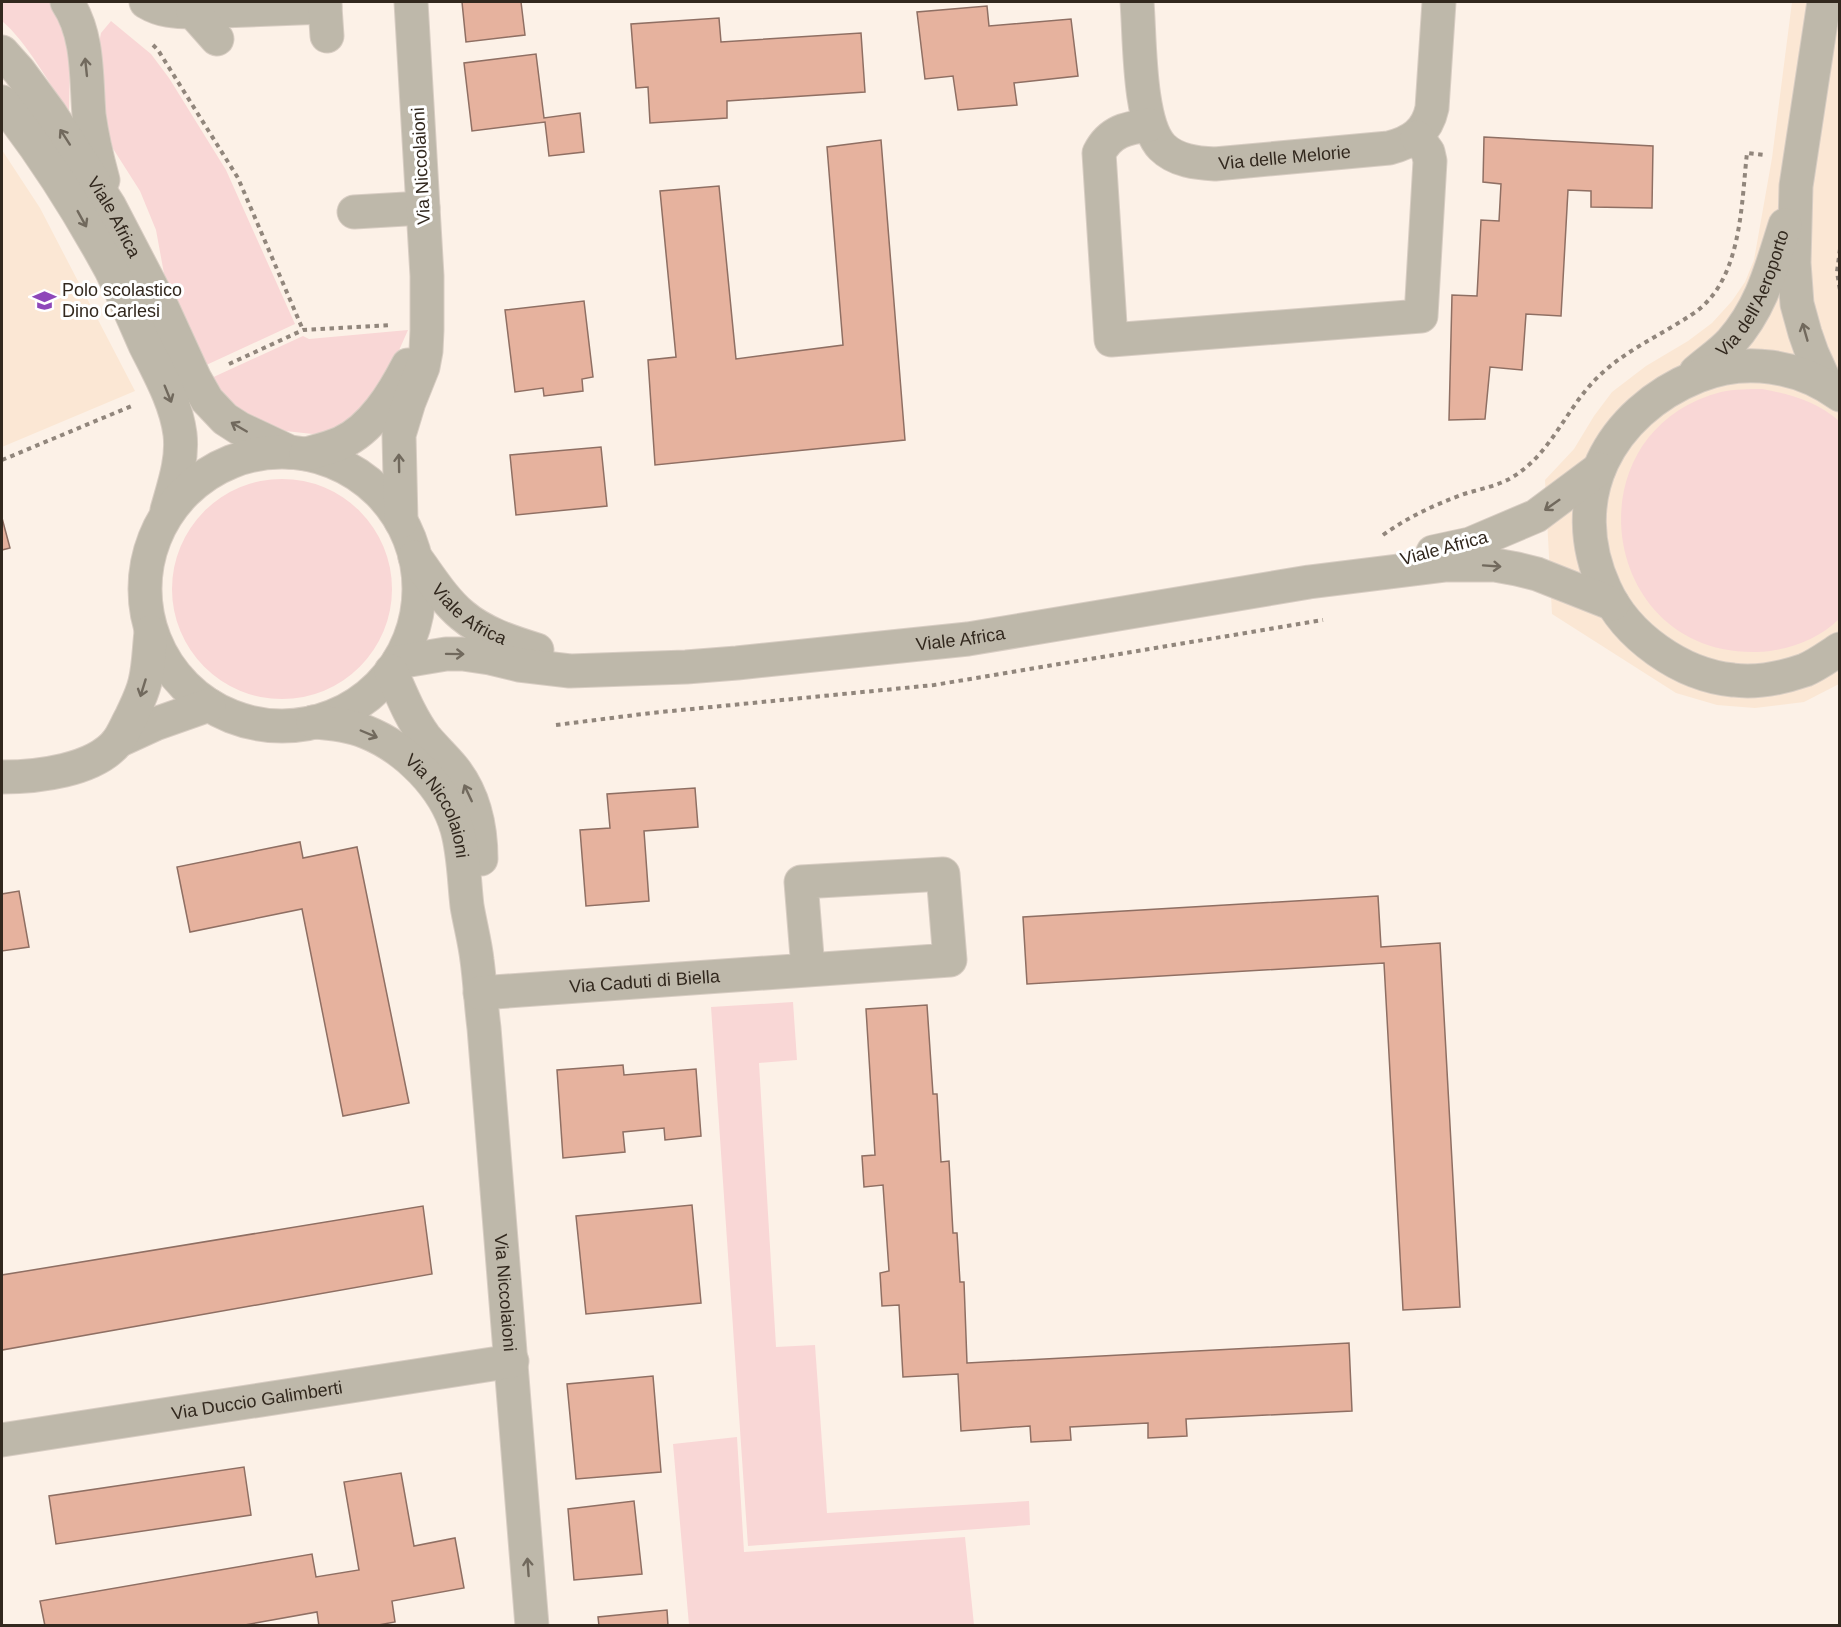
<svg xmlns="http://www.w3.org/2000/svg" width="1841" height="1627" font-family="Arial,sans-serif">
  <rect width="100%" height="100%" fill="#fcf1e7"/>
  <path fill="#fbe7d4" d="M1792,2H1839V684L1804,702L1755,708L1717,705L1676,693L1552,614L1545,480L1574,449L1594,416L1612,392L1646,366L1688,341L1712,323L1732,301L1745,282L1754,260L1772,158Z
    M2,150L40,208L135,391L2,447Z"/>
  <path fill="#f9d7d6" d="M2,2H50C75,31 69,77 69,113C50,85 27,42 2,21Z
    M111,21L151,54L169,78L226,170L295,324L202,367L165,279L156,230L140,191L105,136L99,43L101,33Z
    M408,330L393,364L361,409L343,425L332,431L313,434L285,431L259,422L229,407L207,380L303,336L309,339Z
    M1762,389C1790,394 1818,402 1839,421V619C1818,640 1786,651 1757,652C1599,656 1568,432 1721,392C1735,389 1748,389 1762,389Z
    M172 589a110 110 0 1 1 220 0a110 110 0 1 1-220 0Z
    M793,1002L797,1060L759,1063L776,1347L815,1345L827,1513L1029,1501L1030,1525L748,1546L711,1007Z
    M737,1437L744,1552L965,1537L974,1625H689L673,1444Z"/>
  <path fill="#e6b29e" stroke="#8f6f63" stroke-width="1.5" d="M462,2H521L525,35L466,42Z
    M987,6L989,26L1071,19L1078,76L1014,83L1017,105L958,110L953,76L925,79L917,12Z
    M719,18L721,42L861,33L865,92L727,101V118L650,123L648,87L636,88L631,24Z
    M536,54L544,118L580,113L584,152L549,156L545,122L472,131L464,63Z
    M1484,137L1653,146L1652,208L1591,207V191L1568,190L1561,316L1526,314L1522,370L1490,367L1485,419L1449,420L1452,295L1477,296L1481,220L1499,221L1501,184L1483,182Z
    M881,140L905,440L655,465L648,360L676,357L660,191L719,186L736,359L843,345L827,147Z
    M584,301L593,377L582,379L583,391L544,396L543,388L515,392L505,310Z
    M601,447L607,506L516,515L510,455Z
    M2,518L10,548L2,550Z
    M695,788L698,827L644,831L649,901L586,906L580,830L610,828L607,794Z
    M300,842L303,858L357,847L409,1103L343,1116L302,909L190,932L177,867Z
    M19,891L29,947L2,951V894Z
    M1378,896L1381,947L1440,943L1460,1307L1403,1310L1384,963L1027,984L1023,917Z
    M927,1005L933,1094H937L941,1162L949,1161L953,1233H957L960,1282H964L967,1363L1349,1343L1352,1411L1186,1419L1187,1436L1148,1438V1423L1070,1427L1071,1440L1031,1442L1030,1426L961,1431L958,1374L903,1377L899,1305L882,1306L880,1273L889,1271L883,1185L864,1187L862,1156L875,1155L866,1009Z
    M623,1065L624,1075L696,1069L701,1136L665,1140L664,1128L623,1132L625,1152L563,1158L557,1070Z
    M692,1205L701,1303L586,1314L576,1216Z
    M423,1206L432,1274L2,1350V1275Z
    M653,1376L661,1472L576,1479L567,1384Z
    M244,1467L251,1515L56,1544L49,1496Z
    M401,1473L414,1546L455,1538L464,1588L392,1601L395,1622L373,1626H319L317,1612L239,1626H45L40,1601L312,1554L316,1577L359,1570L344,1482Z
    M634,1501L642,1574L574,1580L568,1509Z
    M667,1610L668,1626H599L598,1617Z"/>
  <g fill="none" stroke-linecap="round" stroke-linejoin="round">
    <defs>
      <g id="minor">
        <path d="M67,2C89,35 86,77 89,115C92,137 97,158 103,180"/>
        <path d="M146,2C161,11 175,12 193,12L325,7V2"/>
        <path id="s1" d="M1137,2C1140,37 1138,122 1162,147C1176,161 1197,163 1215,164L1389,148C1412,142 1427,132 1432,108L1439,2"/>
        <path d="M1824,2L1796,186L1794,263L1797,304L1805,333L1812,353L1827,386"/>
        <path d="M325,7L327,36"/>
        <path d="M193,12L217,39"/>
        <path id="s2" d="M2,52L19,71L50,113L110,207L163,309L195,379L207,400L225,419L239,428L290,452"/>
        <path d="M2,102C43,154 79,211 111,270C123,294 134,320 145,345C159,373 176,403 180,434C183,460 174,485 167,510"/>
        <path d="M1149,125C1127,128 1110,131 1099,153L1111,340L1421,316L1430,161L1428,152L1417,137"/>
        <path d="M354,212L423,208"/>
        <path id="s3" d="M1696,372C1707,362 1721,353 1731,342C1762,307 1771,269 1785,225"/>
        <path d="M1840,395C1799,365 1745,357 1698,376C1609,412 1563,498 1605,589C1626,636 1681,675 1733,680C1757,683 1782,678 1805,670C1817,665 1829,656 1840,649"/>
        <circle cx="282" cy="589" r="137"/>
        <path d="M306,454C317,451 330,448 341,443C372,429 393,394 408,365"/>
        <path d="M401,521L399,435L409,402L423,367L426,351L427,330V276L411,2"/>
        <path d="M1433,552L1470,544L1536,516L1599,469"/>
        <path id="s4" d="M415,557C430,577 443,599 462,615C483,633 511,642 537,650"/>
        <path id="s5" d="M398,662L446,654H463L490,658L519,665L570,671L686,667L737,663L968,639L1309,582L1446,565H1495L1517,569L1537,574L1613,604"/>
        <path d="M391,671C401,693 410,717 425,737C434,748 444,757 453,768C474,794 481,826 481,859"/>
        <path id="s6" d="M313,722C331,723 349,725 366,732C406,748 445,787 457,829C464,854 464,880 467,906C470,924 475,942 477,960C480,982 481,1005 484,1028L532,1626"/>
        <path d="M118,741L155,724L209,705"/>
        <path d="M2,777C36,777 95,771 118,741C123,734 127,724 131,717C136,706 142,695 145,682C149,666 149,649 151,632"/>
        <path id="s7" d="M480,993L950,960L943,874L801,882L808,969"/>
        <path id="s8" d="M2,1440L512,1361"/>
      </g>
    </defs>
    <use href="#minor" stroke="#d8cdc3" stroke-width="35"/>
    <path stroke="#91867c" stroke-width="4" stroke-dasharray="4.5 4.5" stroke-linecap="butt" d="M153,45L158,50L238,178L303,330
      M1840,249L1837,272L1840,290
      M229,364L303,330L391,325
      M2,460L134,405
      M1383,535C1408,517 1434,505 1464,494C1480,489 1497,486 1511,478C1550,455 1564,413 1593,382C1621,352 1658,337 1691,315C1742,283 1741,206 1747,153L1764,155
      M556,725L651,713L934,685L1323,620"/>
    <use href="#minor" stroke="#beb8aa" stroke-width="33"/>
  </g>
  <defs><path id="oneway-shaft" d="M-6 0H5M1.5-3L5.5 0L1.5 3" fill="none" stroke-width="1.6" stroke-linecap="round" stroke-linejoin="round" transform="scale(1.5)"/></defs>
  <g stroke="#71695d">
    <use href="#oneway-shaft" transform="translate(86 67) rotate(-96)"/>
    <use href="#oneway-shaft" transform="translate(65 137) rotate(-123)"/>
    <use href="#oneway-shaft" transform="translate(82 219) rotate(61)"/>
    <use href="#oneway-shaft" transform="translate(1805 332) rotate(-106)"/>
    <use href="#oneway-shaft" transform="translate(168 394) rotate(68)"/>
    <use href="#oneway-shaft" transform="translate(239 427) rotate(-150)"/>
    <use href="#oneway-shaft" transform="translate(399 463) rotate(-91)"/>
    <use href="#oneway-shaft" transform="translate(1552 505) rotate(145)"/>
    <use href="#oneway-shaft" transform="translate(1492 566) rotate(4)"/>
    <use href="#oneway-shaft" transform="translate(455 654) rotate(1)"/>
    <use href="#oneway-shaft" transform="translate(143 688) rotate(107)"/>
    <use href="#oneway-shaft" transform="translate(369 734) rotate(23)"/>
    <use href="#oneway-shaft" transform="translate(468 793) rotate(-115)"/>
    <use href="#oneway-shaft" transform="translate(528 1567) rotate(-94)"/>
  </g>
  <defs>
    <symbol id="school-bare" viewBox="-9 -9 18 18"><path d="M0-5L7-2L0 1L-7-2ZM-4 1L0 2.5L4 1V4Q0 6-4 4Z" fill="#8e47b9" stroke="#fff" stroke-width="2.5" paint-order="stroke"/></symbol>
  </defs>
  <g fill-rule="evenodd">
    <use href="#school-bare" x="28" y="284" width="33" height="33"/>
  </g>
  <g text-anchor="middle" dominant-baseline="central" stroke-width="6" stroke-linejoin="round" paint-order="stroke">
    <g font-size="18" fill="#32281e" stroke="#fff">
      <text stroke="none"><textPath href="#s1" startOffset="276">Via delle Melorie</textPath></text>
      <text transform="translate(421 166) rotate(-93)">Via Niccolaioni</text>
      <text stroke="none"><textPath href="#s2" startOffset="200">Viale Africa</textPath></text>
      <text stroke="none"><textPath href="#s3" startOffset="100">Via dell'Aeroporto</textPath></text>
      <text transform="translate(1444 548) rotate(-15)">Viale Africa</text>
      <text stroke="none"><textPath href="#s4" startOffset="80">Viale Africa</textPath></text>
      <text stroke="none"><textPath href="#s5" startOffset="566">Viale Africa</textPath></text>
      <text stroke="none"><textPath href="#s6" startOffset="162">Via Niccolaioni</textPath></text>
      <text stroke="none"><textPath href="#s7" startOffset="165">Via Caduti di Biella</textPath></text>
      <text stroke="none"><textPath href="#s6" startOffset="658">Via Niccolaioni</textPath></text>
      <text stroke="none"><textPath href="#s8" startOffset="258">Via Duccio Galimberti</textPath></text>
    </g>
    <g font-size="18" fill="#32281e" stroke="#fff" text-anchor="start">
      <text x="62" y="290">Polo scolastico<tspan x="62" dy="21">Dino Carlesi</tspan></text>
    </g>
  </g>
  <rect width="1841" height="1627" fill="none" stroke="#32281e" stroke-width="6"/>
</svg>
